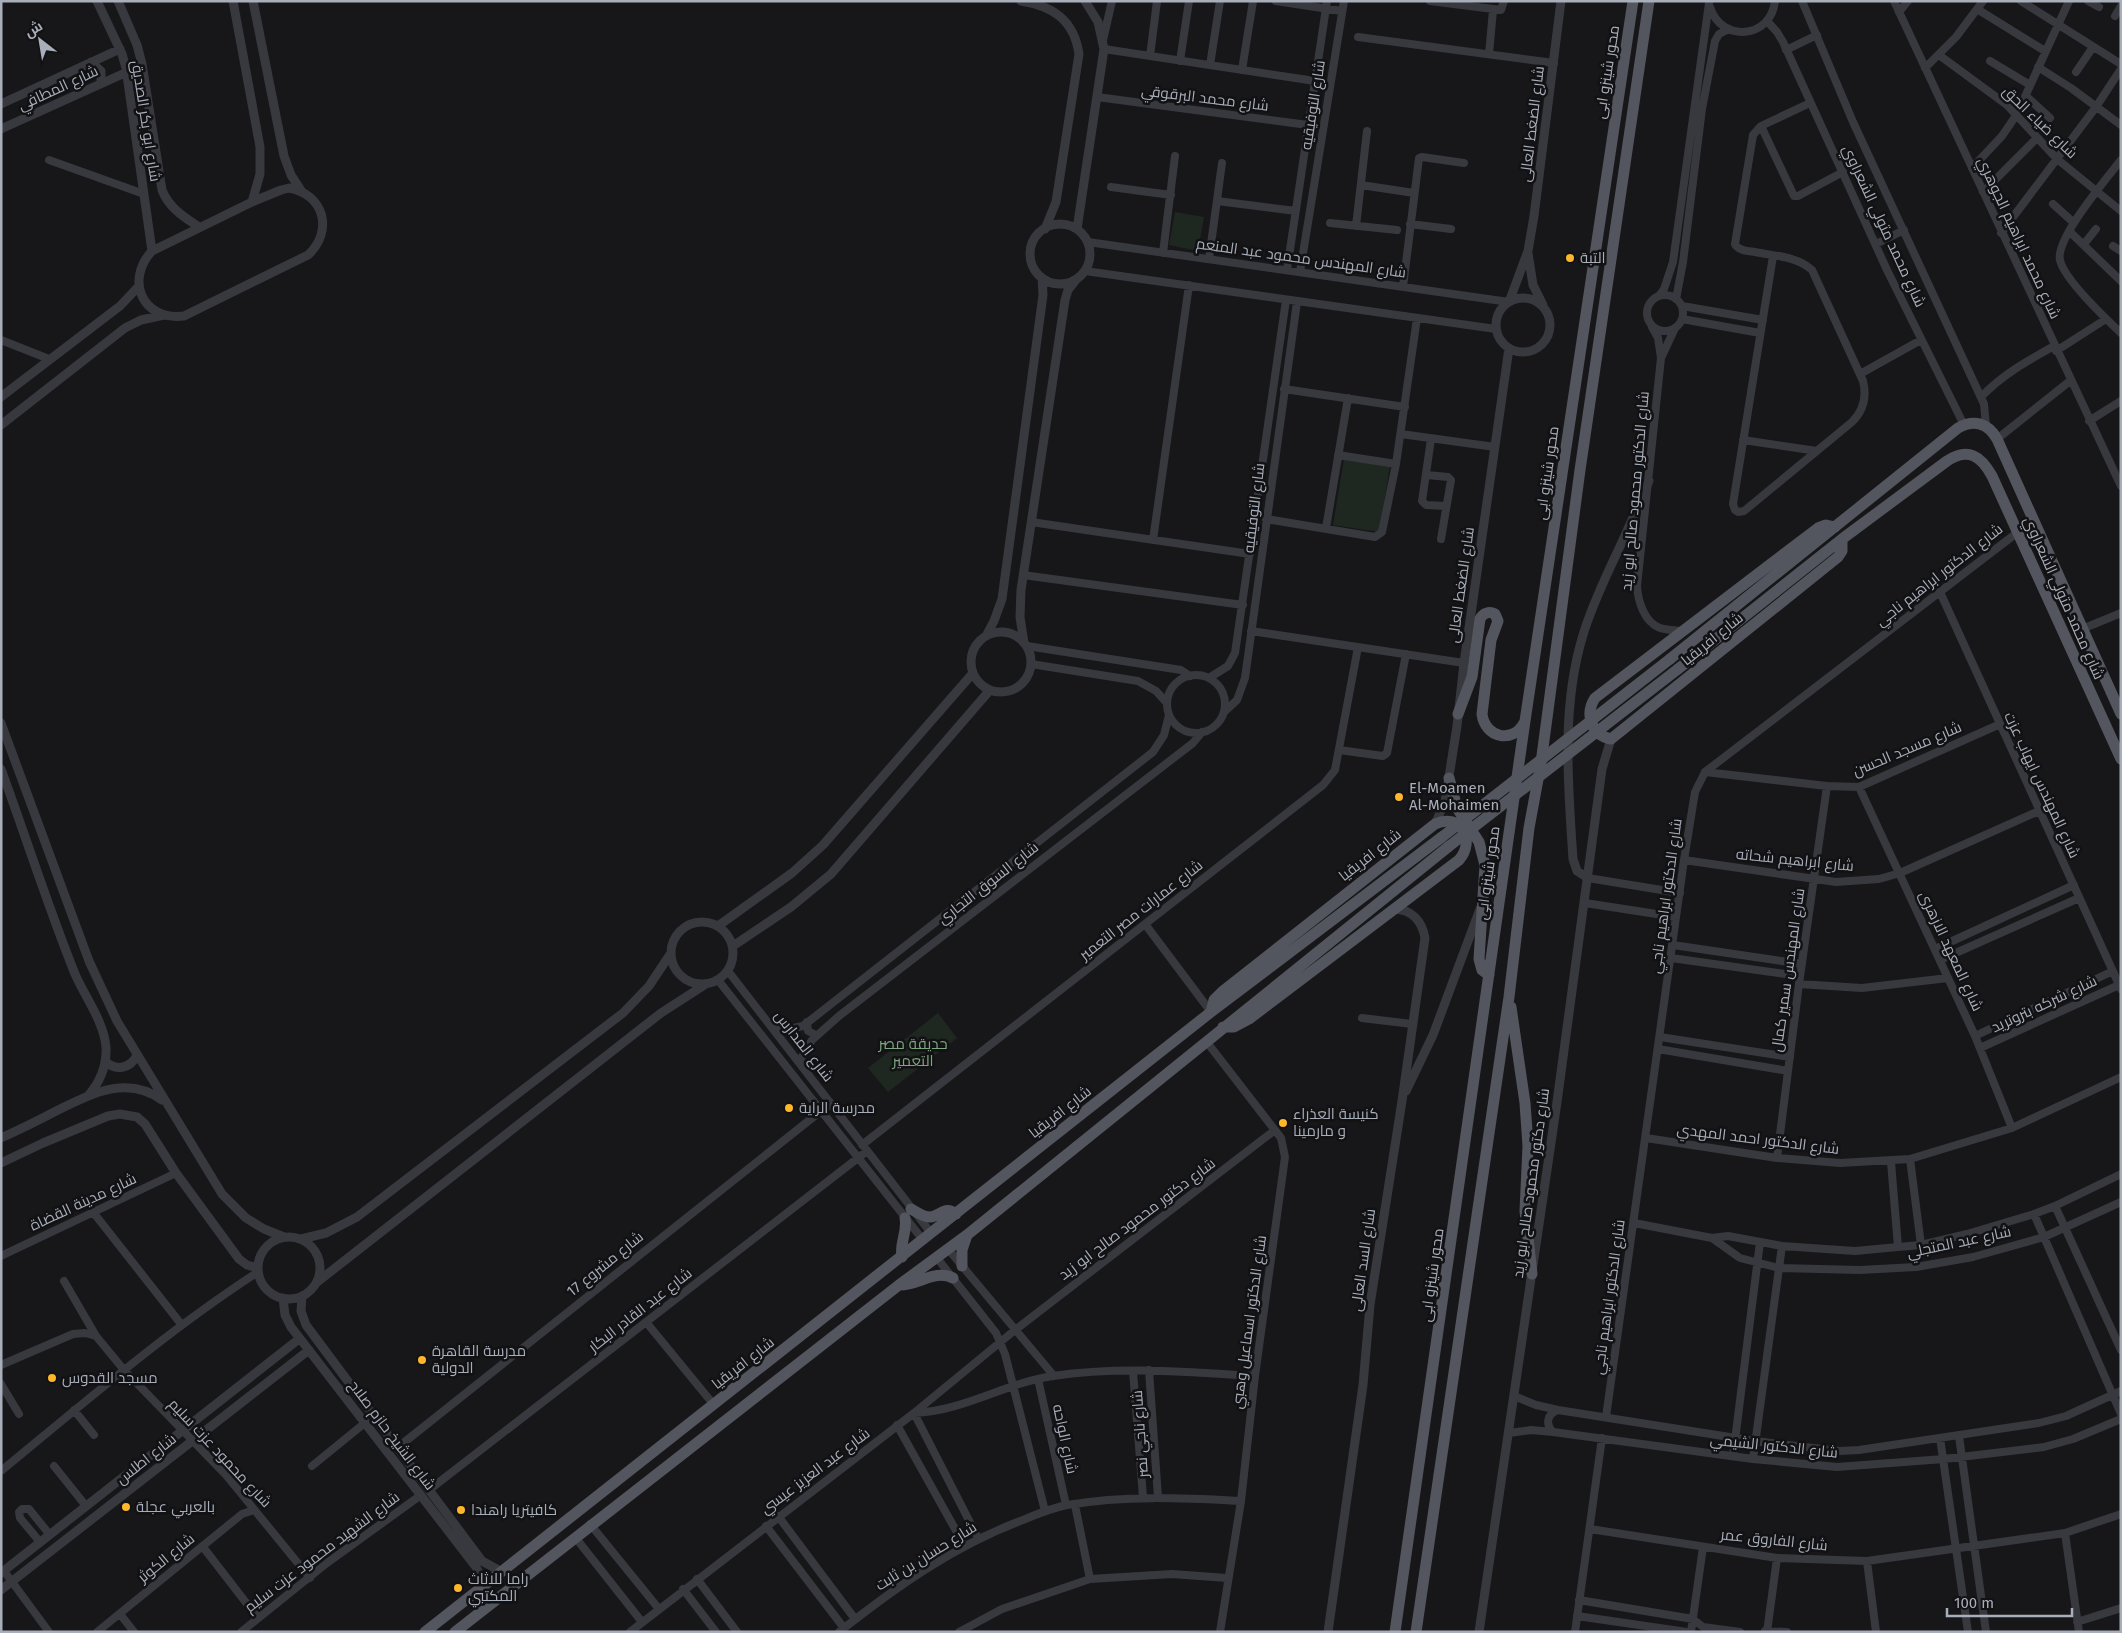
<svg xmlns="http://www.w3.org/2000/svg" width="2122" height="1633" font-family="'Fira Sans',Cairo,sans-serif">
  <rect width="100%" height="100%" fill="#171719"/>
  <path fill="#1e2820" d="M1175,212L1204,217L1198,251L1169,245Z
    M1344,459L1390,466L1379,532L1333,525Z
    M938,1013L957,1038L888,1092L868,1068Z"/>
  <g fill="none" stroke-linecap="round" stroke-linejoin="round">
    <path stroke="#38393e" stroke-width="8" d="M1276,1L1342,11
      M1430,1L1501,10L1504,1
      M1802,1L1853,122L1984,404L1986,426
      M1894,1L2121,486
      M2021,1L2121,64
      M2088,1L2099,7
      M1710,7C1721,43 1771,39 1775,1
      M1977,9L2045,51
      M1899,12L1908,1
      M2115,16L2121,6
      M1767,21L1777,32L1783,42L1887,270L1964,425
      M1358,37L1554,63
      M1103,40L1112,1
      M1104,49L1315,81
      M1786,50L1817,35
      M1489,54L1493,10
      M1939,55L2007,105L2057,159L2121,211
      M1150,56L1157,1
      M1180,61L1189,1
      M1990,61L2030,85
      M1210,65L1220,1
      M2038,67L2071,88L2121,125
      M1925,68L1956,37L1983,1
      M1242,70L1253,1
      M2076,72L2093,47
      M2026,96L2050,118
      M1097,97L1308,125
      M1761,126L1794,196H1798L1843,172
      M49,160L144,194
      M2121,160C2107,178 2055,239 2060,260C2064,279 2105,318 2121,333
      M1972,168L2002,136L2017,114L2069,1
      M1361,185L1414,193
      M1111,187L1171,195
      M1983,192L2037,138
      M1217,201L1296,211
      M2053,204L2074,223
      M1330,223L1397,230
      M1410,224L1451,229
      M1356,226L1367,131
      M2069,231L2121,281
      M2001,233L2096,107L2121,69
      M1088,242L1509,302
      M1876,244L1904,230
      M2084,244L2096,229
      M2113,246L2121,251
      M1163,253L1175,156
      M1773,256L1733,504L1735,510L1738,512L1744,511L1852,422C1864,410 1867,397 1863,381L1812,270C1797,256 1774,256 1755,252C1748,251 1741,251 1736,246L1735,244L1753,135L1761,126L1810,103
      M1209,259L1222,163
      M1287,270L1327,1
      M1085,271L1496,329
      M1300,272L1344,1
      M1403,287L1419,158L1422,157L1464,163
      M1647 313a18 18 0 1 1 36 0a18 18 0 1 1-36 0Z
      M1659,296L1664,289L1673,262L1709,3
      M1676,299L1683,262L1702,109L1715,41L1719,34L1729,29
      M1682,306L1763,320
      M1682,319L1760,333
      M1652,327L1658,338L1661,358L1637,586C1638,601 1644,622 1660,628C1666,630 1674,630 1681,631
      M1,340L49,359
      M2056,351L2106,319
      M1662,356L1675,328
      M1860,374L1921,340
      M1284,389L1405,407
      M1981,397C2002,375 2027,361 2054,346
      M2089,421L2121,401
      M1401,434L1495,447
      M1431,439L1422,501L1426,505L1446,506
      M1997,439L2070,381
      M1743,440L1817,451
      M1338,455L1396,464
      M1427,475L1448,477L1451,480L1441,539
      M1266,519L1375,537L1382,532L1396,464L1417,318
      M1031,522L1250,554
      M1326,528L1348,398
      M1153,540L1189,285
      M1023,575L1243,605
      M1940,592L2121,989
      M2082,629L2121,613
      M1251,631L1464,663
      M1027,646L1181,670L1190,676
      M1031,664L1138,681L1156,691L1167,703
      M1167 704a29 29 0 1 1 58 0a29 29 0 1 1-58 0Z
      M1209,678L1228,666L1235,653L1286,300
      M1224,712L1237,700L1245,678L1297,302
      M1339,750L1383,756L1387,753L1406,654
      M1705,772L1827,786L1859,787L1998,725
      M1859,787L1975,1036L2012,1128
      M1684,860L1836,882L1879,879L1900,873L2039,811
      M1588,878L1680,893
      M1585,903L1676,917
      M1145,924L1211,1012
      M1673,945L1802,964
      M1935,949L2074,885
      M1671,958L1800,976
      M1940,960L2079,898
      M728,971L931,1233
      M718,980L923,1240
      M1799,984L1862,988L1948,978
      M1362,1018L1412,1024
      M807,1022L808,1031L816,1035
      M772,1026L784,1030L803,1026L1153,752L1164,735L1169,715
      M1975,1036L2113,971
      M1660,1037L1790,1057
      M1206,1041L1281,1138L1285,1157L1255,1376L1241,1501L1220,1632
      M1980,1048L2119,985
      M1658,1049L1788,1071
      M799,1062L812,1040L839,1016L1193,743L1202,732
      M1646,1138L1777,1158L1840,1163L1910,1159L2012,1128L2121,1077
      M862,1145L1323,785L1335,770L1358,647
      M1777,1158L1799,984L1827,786
      M1910,1159L1921,1245
      M1891,1162L1898,1247
      M2055,1206L2121,1350
      M93,1212L181,1324
      M2034,1214L2121,1414
      M1634,1223L1712,1238L1728,1236L1782,1246L1855,1251L1898,1247L1921,1245L1967,1234L2034,1214L2055,1206L2121,1174
      M1712,1238L1740,1258L1779,1268L1860,1270L1916,1267L1973,1257L2044,1237L2121,1202
      M948,1249L1054,1376
      M1,1256L176,1173
      M937,1258L996,1333L1005,1354L1045,1511
      M64,1281L96,1336
      M646,1322L714,1405
      M1,1365L73,1334L85,1333L96,1336L124,1370L226,1475L310,1578
      M1149,1370L1158,1497
      M1133,1371L1143,1497
      M1038,1379L1066,1505
      M1,1384L19,1414
      M1514,1396L1536,1405L1558,1410L1755,1441L1839,1451L1859,1450L2039,1423L2066,1416L2121,1391
      M74,1410L94,1435
      M1606,1417L1684,860L1695,792L1705,772L2018,532
      M897,1425L964,1545
      M1553,1432C1545,1424 1547,1414 1558,1410
      M1509,1433L1531,1430L1553,1432L1753,1459L1837,1467L1944,1459L2044,1447L2073,1439L2121,1419
      M1959,1436L1986,1632
      M1940,1438L1968,1632
      M397,1448L831,1103
      M1733,1456L1760,1242
      M1753,1459L1782,1246
      M54,1466L86,1506
      M312,1466L366,1422
      M1,1471C85,1402 167,1331 258,1272
      M429,1490L867,1151
      M1075,1505L1090,1579
      M778,1516L855,1619
      M590,1524L659,1609
      M766,1526L844,1628
      M1590,1529L1777,1558L1867,1561L2065,1533L2121,1514
      M2065,1533L2079,1632
      M575,1537L642,1622
      M978,1538L914,1413C964,1411 1005,1383 1053,1376C1120,1366 1188,1372 1255,1376
      M40,1542L20,1518L19,1512L22,1509H29L50,1535
      M203,1547L258,1618
      M1867,1561L1876,1632
      M4,1571L49,1632
      M697,1579L737,1632
      M683,1589L716,1632
      M1579,1600L1693,1619L1703,1627L1740,1632
      M120,1614L134,1632
      M1577,1616L1687,1632
      M2077,1622L2121,1608
      M1765,1631L1787,1632
      M97,1632L242,1514L254,1510
      M241,1632L327,1563L421,1495
      M630,1632L914,1413L1015,1330L1275,1130
      M839,1632C896,1587 955,1545 1023,1520C1037,1514 1052,1508 1067,1505C1125,1495 1182,1498 1241,1501
      M959,1632L1002,1609L1090,1579L1172,1574L1227,1578
      M1575,1632L1602,1438
      M1691,1632L1703,1547
      M1767,1632L1777,1558"/>
    <path stroke="#38393e" stroke-width="9" d="M97,1L122,54L126,68L152,251
      M118,1L137,45L142,64L162,190C169,208 184,217 199,227
      M233,1L260,147V174L252,202
      M253,1L284,156L291,175L302,192
      M1021,1C1053,6 1074,20 1079,54L1056,202L1045,229
      M91,62L101,71V83
      M1,104L120,49
      M1,129L127,72
      M289,188C324,194 334,231 308,255L184,316C142,321 125,280 152,251L252,202L281,190Z
      M1030 254a30 30 0 1 1 60 0a30 30 0 1 1-60 0Z
      M1077,229L1104,49L1098,22L1085,1
      M1528,253L1533,285L1543,305
      M1496 325a27 27 0 1 1 54 0a27 27 0 1 1-54 0Z
      M1509,302L1528,251L1534,216L1561,1
      M1,397L120,306L139,286
      M1,425L125,328L141,320L164,315
      M971 662a30 30 0 1 1 60 0a30 30 0 1 1-60 0Z
      M986,636L994,621L1002,599L1043,295L1042,278
      M1024,643L1020,617L1021,590L1065,300L1068,290L1076,280
      M1,723L89,961L117,1021L222,1194L246,1218L264,1229L284,1237
      M1,769C26,837 48,907 75,974C85,997 104,1022 106,1047C107,1066 100,1082 88,1096
      M1435,824L1445,802L1457,726L1464,663L1509,348
      M1588,878L1577,871L1573,859C1568,784 1561,707 1583,635C1591,608 1603,583 1615,557C1627,532 1638,506 1649,481
      M671 953a31 31 0 1 1 62 0a31 31 0 1 1-62 0Z
      M718,926L792,873L823,845L973,673
      M733,946L791,907L831,874L990,690
      M105,1061C116,1072 131,1068 137,1055
      M1406,1091L1433,1035L1480,909
      M1,1138C21,1129 41,1119 60,1109C93,1093 128,1075 162,1100
      M1,1163L43,1143L108,1116L120,1114L137,1117L145,1124L176,1173L239,1259L247,1265L258,1268
      M258 1268a31 31 0 1 1 62 0a31 31 0 1 1-62 0Z
      M301,1239L326,1233L357,1217L623,1013L649,986L671,953
      M316,1283L661,1013L706,984
      M302,1296L301,1311L306,1325L482,1561L502,1572
      M283,1298L285,1315L291,1327L476,1567L485,1586
      M1,1573L299,1339
      M1,1590L309,1350
      M1328,1632L1363,1385L1370,1305L1402,1101L1425,938C1422,921 1412,910 1395,909
      M1479,1632L1557,1102L1602,769L1611,739"/>
    <path stroke="#53565e" stroke-width="11" d="M1835,527L1826,525L1818,528L1595,698C1584,715 1592,735 1611,739L1838,557L1842,551V539
      M1670,659L1958,428C1974,419 1988,423 1997,439L2121,714
      M1678,669L1842,539L1947,461C1968,447 1981,456 1992,476L2121,759
      M1458,714L1472,677L1480,619C1483,613 1489,611 1495,614L1498,621L1491,640L1482,714C1485,738 1513,744 1524,723
      M1449,778L1457,808L1479,842L1485,865L1479,959L1482,970L1489,975
      M1511,1007L1525,1103L1528,1146L1525,1211L1532,1274
      M1211,1012L1214,1000L1223,991L1435,824C1461,812 1476,841 1459,860L1249,1019L1234,1027H1223
      M911,1209C917,1212 923,1217 930,1217C941,1216 945,1205 956,1214
      M902,1257C899,1243 908,1232 905,1218
      M962,1266V1250L967,1235
      M900,1285C919,1285 935,1269 953,1278
      M425,1632L1211,1012L1442,837
      M455,1632L899,1285L967,1235L1448,847
      M1395,1632L1525,721L1633,1
      M1416,1632L1509,997L1529,828L1541,763L1580,470L1649,1"/>
    <path stroke="#53565e" stroke-width="11" d="M1442,837L1670,659
      M1448,847L1678,669"/>
  </g>
  <g fill="#feb62a" stroke="#121214" stroke-width="2">
    <circle cx="1570" cy="258" r="5"/>
    <circle cx="1399" cy="797" r="5"/>
    <circle cx="789" cy="1108" r="5"/>
    <circle cx="1283" cy="1123" r="5"/>
    <circle cx="422" cy="1360" r="5"/>
    <circle cx="52" cy="1378" r="5"/>
    <circle cx="126" cy="1507" r="5"/>
    <circle cx="461" cy="1510" r="5"/>
    <circle cx="458" cy="1588" r="5"/>
  </g>
  <g text-anchor="middle" dominant-baseline="central" stroke-width="5" stroke-linejoin="round" paint-order="stroke">
    <g font-size="15" fill="#a8aeba" stroke="#121214">
      <text transform="translate(1607 72) rotate(-81)">محور شينزو ابى</text>
      <text transform="translate(58 88) rotate(-25)">شارع المطافي</text>
      <text transform="translate(1205 98) rotate(7)">شارع محمد البرقوقي</text>
      <text transform="translate(1313 105) rotate(-81)">شارع التوفيقيه</text>
      <text transform="translate(146 121) rotate(81)">شارع ابو بكر الصديق</text>
      <text transform="translate(2040 122) rotate(44)">شارع ضياء الحق</text>
      <text transform="translate(1532 124) rotate(-83)">شارع الضغط العالى</text>
      <text transform="translate(1884 226) rotate(65)">شارع محمد متولي الشعراوي</text>
      <text transform="translate(2019 238) rotate(65)">شارع محمد ابراهيم الجوهري</text>
      <text transform="translate(1301 258) rotate(8)">شارع المهندس محمود عبد المنعم</text>
      <text transform="translate(1547 473) rotate(-82)">محور شينزو ابى</text>
      <text transform="translate(1635 491) rotate(-85)">شارع الدكتور محمود صالح ابو زيد</text>
      <text transform="translate(1254 508) rotate(-83)">شارع التوفيقيه</text>
      <text transform="translate(1939 575) rotate(-38)">شارع الدكتور ابراهيم ناجي</text>
      <text transform="translate(1461 585) rotate(-82)">شارع الضغط العالى</text>
      <text transform="translate(2064 598) rotate(66)">شارع محمد متولي الشعراوي</text>
      <text transform="translate(1712 639) rotate(-39)">شارع افريقيا</text>
      <text transform="translate(1907 749) rotate(-23)">شارع مسجد الحسن</text>
      <text transform="translate(2042 785) rotate(65)">شارع المهندس ايهاب عزت</text>
      <text transform="translate(1370 855) rotate(-38)">شارع افريقيا</text>
      <text transform="translate(1795 860) rotate(6)">شارع ابراهيم شحاته</text>
      <text transform="translate(1488 873) rotate(-82)">محور شينزو ابى</text>
      <text transform="translate(988 883) rotate(-38)">شارع السوق التجاري</text>
      <text transform="translate(1666 896) rotate(-82)">شارع الدكتور ابراهيم ناجي</text>
      <text transform="translate(1141 910) rotate(-38)">شارع عمارات مصر التعمير</text>
      <text transform="translate(1951 951) rotate(65)">شارع المعهد الازهرى</text>
      <text transform="translate(1788 970) rotate(-82)">شارع المهندس سمير كمال</text>
      <text transform="translate(2044 1004) rotate(-25)">شارع شركه بتروتريد</text>
      <text transform="translate(804 1046) rotate(52)">شارع المدارس</text>
      <text transform="translate(1060 1112) rotate(-38)">شارع افريقيا</text>
      <text transform="translate(1758 1139) rotate(7)">شارع الدكتور احمد المهدي</text>
      <text transform="translate(1531 1183) rotate(-82)">شارع دكتور محمود صالح ابو زيد</text>
      <text transform="translate(83 1202) rotate(-25)">شارع مدينة القضاة</text>
      <text transform="translate(1137 1219) rotate(-37)">شارع دكتور محمود صالح ابو زيد</text>
      <text transform="translate(1959 1242) rotate(-12)">شارع عبد المتجلي</text>
      <text transform="translate(1363 1260) rotate(-82)">شارع السد العالى</text>
      <text transform="translate(605 1264) rotate(-39)">شارع مشروع 17</text>
      <text transform="translate(1432 1275) rotate(-82)">محور شينزو ابى</text>
      <text transform="translate(1609 1297) rotate(-82)">شارع الدكتور ابراهيم ناجي</text>
      <text transform="translate(640 1310) rotate(-38)">شارع عبد القادر البكار</text>
      <text transform="translate(1249 1322) rotate(-82)">شارع الدكتور اسماعيل وهبي</text>
      <text transform="translate(743 1363) rotate(-38)">شارع افريقيا</text>
      <text transform="translate(1140 1434) rotate(-94)">شارع ناجي نصر</text>
      <text transform="translate(392 1435) rotate(53)">شارع الشيخ حازم صلاح</text>
      <text transform="translate(1065 1439) rotate(78)">شارع الواحه</text>
      <text transform="translate(1774 1446) rotate(6)">شارع الدكتور الشيمي</text>
      <text transform="translate(220 1453) rotate(47)">شارع محمود عزت سليم</text>
      <text transform="translate(146 1459) rotate(-38)">شارع اطلس</text>
      <text transform="translate(815 1471) rotate(-37)">شارع عبد العزيز عيسي</text>
      <text transform="translate(1774 1540) rotate(6)">شارع الفاروق عمر</text>
      <text transform="translate(322 1552) rotate(-37)">شارع الشهيد محمود عزت سليم</text>
      <text transform="translate(926 1556) rotate(-32)">شارع حسان بن ثابت</text>
      <text transform="translate(166 1558) rotate(-39)">شارع الكوثر</text>
    </g>
    <g font-size="15" fill="#a8aeba" stroke="#121214" text-anchor="start">
      <text x="1580" y="258">التبة</text>
      <text x="1409" y="788">El-Moamen<tspan x="1409" dy="17">Al-Mohaimen</tspan></text>
      <text x="799" y="1108">مدرسة الراية</text>
      <text x="1293" y="1114">كنيسة العذراء<tspan x="1293" dy="17">و مارمينا</tspan></text>
      <text x="432" y="1351">مدرسة القاهرة<tspan x="432" dy="17">الدولية</tspan></text>
      <text x="62" y="1378">مسجد القدوس</text>
      <text x="136" y="1507">بالعربي عجلة</text>
      <text x="471" y="1510">كافيتريا راهندا</text>
      <text x="468" y="1579">راما للاثاث<tspan x="468" dy="17">المكتبي</tspan></text>
    </g>
    <g font-size="15" fill="#7ea680" stroke="#121214">
      <text x="913" y="1044">حديقة مصر<tspan x="913" dy="17">التعمير</tspan></text>
    </g>
  </g>
  <rect width="2122" height="1633" fill="none" stroke="#a8aeba" stroke-width="5"/>
  <g transform="translate(40 40) rotate(329)" stroke="#121214" stroke-width="4" paint-order="stroke">
  <path d="M0-4L9 19L0 12L-9 19Z" fill="#a8aeba"/>
  <text y="-8" font-size="14" font-weight="bold" text-anchor="middle" fill="#a8aeba">ش</text>
  </g>
  <path d="M1947 1608v8h125v-8" fill="none" stroke="#a8aeba" stroke-width="2.5"/>
  <text x="1954" y="1608" font-size="15" fill="#a8aeba" stroke="#121214" stroke-width="4" paint-order="stroke">100 m</text>
</svg>
